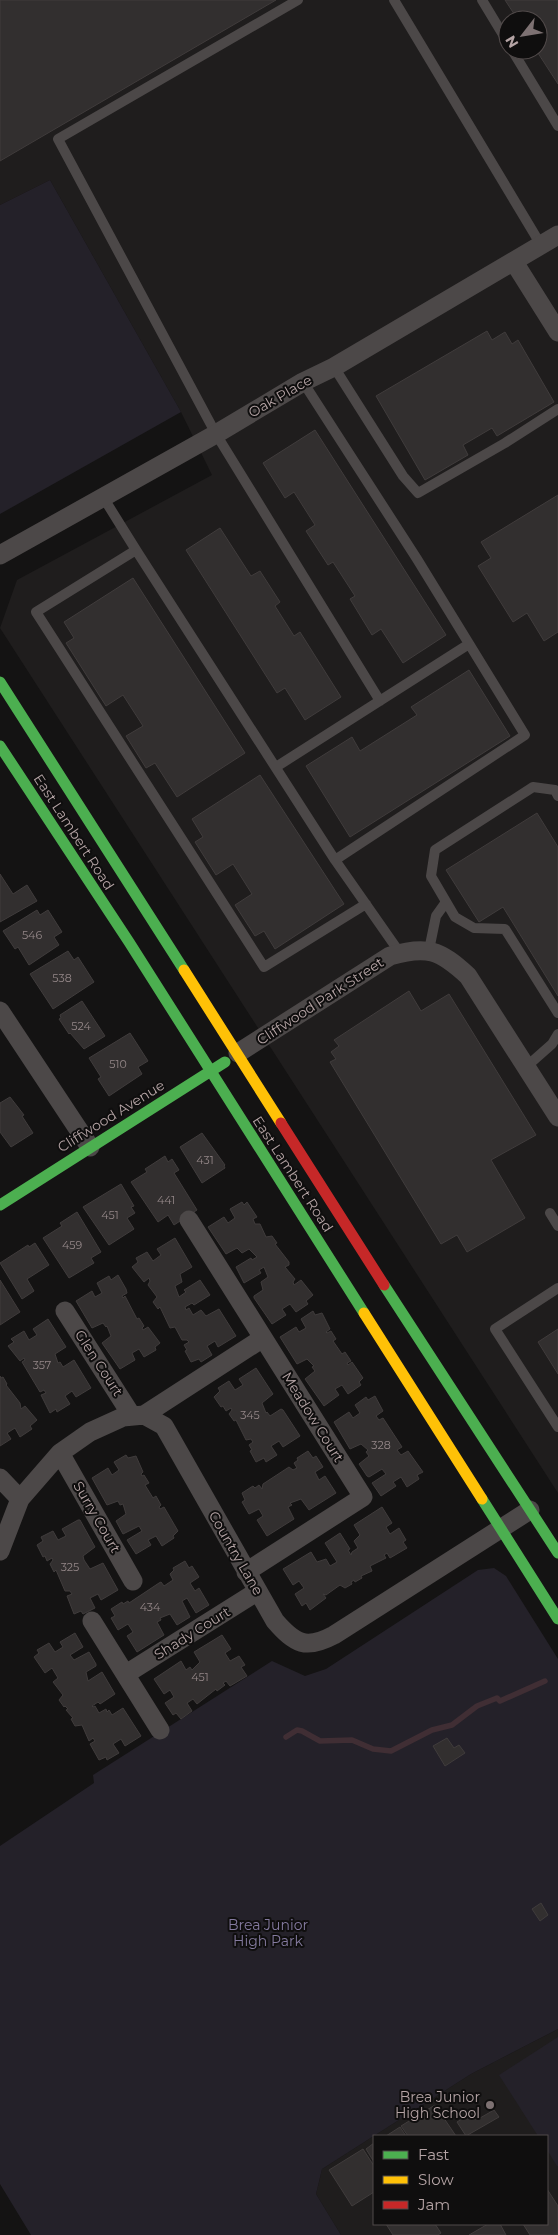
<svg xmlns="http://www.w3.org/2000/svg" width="558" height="2235" font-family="Montserrat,sans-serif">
  <rect width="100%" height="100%" fill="#141313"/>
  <path fill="#1f1d1d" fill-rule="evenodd" d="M0,0H558V1493L0,628L17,580L212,475L181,412L50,180L0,205ZM508,20H538V50H508Z
    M558,2029V2235H341L316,2194L322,2169L471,2074ZM374,2136H547V2224H374Z"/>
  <path fill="#242129" d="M50,180L181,412L0,514V205Z
    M494,1568L506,1576L558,1659V2029L471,2074L322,2169L316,2194L341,2235H31L0,2184V1846L94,1783L93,1775L272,1661L305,1676L326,1669L478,1570Z
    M558,2037V2166H557L547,2150V2136H538L499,2075Z"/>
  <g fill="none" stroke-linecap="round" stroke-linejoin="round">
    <path stroke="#402e34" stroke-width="5.5" d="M286,1737L297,1730L302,1731L320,1741L352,1740L373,1749L391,1751L432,1730L452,1725L477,1706L497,1698L500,1701L545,1681"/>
  </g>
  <path fill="#322f2f" stroke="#403c3c" d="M0,0H276L0,161Z
    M505,0H558V84L536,50L538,20H518Z
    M487,331L492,340L505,332L512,344L518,340L554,402L497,436L492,428L463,445L468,455L425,480L376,396Z
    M315,430L446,635L403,663L381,629L372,635L350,599L355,596L333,562L328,565L306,531L315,525L294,492L285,498L263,463Z
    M558,495V632L544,641L527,613L513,622L478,566L491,558L481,542Z
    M220,528L251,576L260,571L280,602L275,606L294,636L300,632L341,697L305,720L285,688L277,693L186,550Z
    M133,578L245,753L177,797L155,763L146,768L126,736L143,726L123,695L106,706L66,643L74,638L64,622Z
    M469,670L510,736L350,837L306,766L352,737L360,751L417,715L411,707Z
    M260,775L344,904L275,949L264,931L255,936L235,905L252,894L233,864L216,875L195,842L203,837L192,819Z
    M537,813L558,847V996L503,907L479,922L446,870Z
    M0,874L13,894L27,885L37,901L0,922Z
    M37,910L40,915L48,910L62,932L54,937L59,945L29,965L18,947L15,949L3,931Z
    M68,951L74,960L78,957L94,982L53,1009L30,974Z
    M409,991L421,1011L449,994L536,1135L491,1160L525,1218L467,1252L457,1235L441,1244L330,1062L336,1059L331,1052L339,1046L334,1040Z
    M82,1001L105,1036L84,1049L70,1033L69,1034L59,1019L61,1018L60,1015Z
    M130,1033L148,1061L138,1067L142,1074L109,1096L98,1079L101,1077L89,1058Z
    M10,1097L24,1115L22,1116L33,1133L11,1147L0,1132V1103Z
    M202,1133L225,1165L224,1166L225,1168L202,1183L180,1147Z
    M165,1156L168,1162L172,1159L179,1170L174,1173L197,1210L174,1225L168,1215L158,1222L131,1182L147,1172L145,1169Z
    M121,1184L134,1206L131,1207L135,1213L127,1218L134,1229L109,1245L83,1207Z
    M242,1202L244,1205L247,1202L257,1217L253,1219L255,1224H260L266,1237L272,1236L277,1243L275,1244L289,1262V1265L285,1267L295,1279L293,1282L294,1285L301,1280L313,1295L306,1301L308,1304L296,1312L290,1304L282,1309L286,1315L272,1324L254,1298V1296L263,1290L261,1282L268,1277L264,1267L259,1270L261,1273L244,1283L236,1267L251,1258L252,1260L257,1257L249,1249L242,1253L237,1248L226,1254L208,1227L224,1217L228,1223L235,1218L230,1209Z
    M77,1212L101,1252L91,1258L94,1263L69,1278L43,1238L62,1226L60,1223Z
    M175,1238L192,1267L180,1274L182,1282L175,1286L179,1297L186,1292L184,1290L200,1280L210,1295L194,1305L192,1303L185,1307L186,1310L189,1308L193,1315L201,1310L206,1316L219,1309L236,1336L218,1347L215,1341L207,1346L212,1355L201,1362L199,1359L191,1362L185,1351L187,1350L184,1345L189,1342L187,1340H182L175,1327L170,1328L160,1307L158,1309L153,1302L157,1297L148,1285L150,1281L149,1278L144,1282L132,1267L138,1262L136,1258L147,1252L153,1261L161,1255L157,1249Z
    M35,1243L49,1265L27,1279L34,1291L22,1299L0,1263L28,1245L29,1247Z
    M118,1275L126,1289L127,1293L122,1296L123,1298L125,1296L137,1319L139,1318L144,1326L142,1328L143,1330L148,1327L160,1343L155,1347L156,1350L144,1357L139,1349L132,1353L135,1360L120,1369L102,1343L111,1336L107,1326L106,1327L103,1323L92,1328L76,1301L92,1291L95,1297L102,1293L97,1283L109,1276L111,1280Z
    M0,1280L20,1312L0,1325Z
    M313,1311L315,1315L322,1313L330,1329L326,1332L327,1333L331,1331L336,1339L333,1341L342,1354L345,1352L351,1361L347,1363L348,1365L352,1362L363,1378L359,1382L361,1385L348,1394L342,1385L335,1389L339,1395L324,1406L305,1379L315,1371L312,1367L314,1366L307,1359L297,1364L280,1337L296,1327L299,1332L306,1328L301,1319Z
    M48,1319L66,1347L55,1354L58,1363L60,1362L63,1367L74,1360L91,1388L76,1397L72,1391L65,1396L70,1404L57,1412L56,1409L50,1413L41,1395L46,1393L44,1390L40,1392L22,1362L25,1360L24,1358L20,1361L8,1346L14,1342L11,1339L24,1331L29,1340L37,1335L33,1329Z
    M558,1329V1374L538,1342Z
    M256,1368L273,1394L262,1403L266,1413L267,1412L270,1416L281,1409L283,1410L300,1436L283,1447L279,1441L271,1446L277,1455L266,1462L264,1458L256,1462L250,1451L252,1450L249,1445L253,1442L251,1439L246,1440L236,1420L234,1421L229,1414L232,1410L231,1408L226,1411L223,1406L221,1407L214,1397L220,1391L218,1388L229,1381L235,1390L243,1385L239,1379Z
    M0,1376L1,1378L3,1377L7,1384L6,1385L20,1403L21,1409L25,1406L37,1420L30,1426L32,1429L20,1437L15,1428L7,1433L11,1439L0,1446Z
    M375,1396L383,1411L376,1416L379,1420L383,1418L402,1447L397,1450L401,1455L408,1451L423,1472L417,1475L419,1479L407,1487L401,1477L393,1482L396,1486L381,1496L372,1483L386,1474L382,1469L369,1477L367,1476L359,1464L369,1456L366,1452L368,1450L361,1444L350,1449L334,1422L349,1412L353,1418L360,1413L355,1405L366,1397L368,1400Z
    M308,1451L313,1458L316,1456L323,1467L315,1472L319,1480L325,1476L336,1493L309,1510L301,1499L290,1503L292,1505L288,1507L294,1519L267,1536L257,1520L263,1516L259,1509L249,1514L242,1502L245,1500L242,1493L253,1486L255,1488L259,1485L262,1489L263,1484L289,1467L293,1470L297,1468L294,1463L298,1460L297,1458Z
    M126,1455L128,1458L136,1456L143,1472L141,1474L142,1476L144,1475L149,1483L145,1485L153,1498L156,1496L161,1505L159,1507L160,1509L164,1507L178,1531L173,1536L174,1538L162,1546L156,1536L148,1540L151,1545L136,1554L127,1540L142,1531L139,1526L123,1534L116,1521L126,1514L123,1504L120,1505L118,1501L107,1505L92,1478L108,1468L112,1475L119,1470L114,1462Z
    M382,1507L392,1523L386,1527L390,1534L399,1528L406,1540L403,1542L407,1548L390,1558L387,1553L384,1555L386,1558L370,1566L372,1571L361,1576L362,1578L355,1582L354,1580L351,1582L352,1584L345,1588L340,1585L326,1595L323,1594L326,1598L310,1610L306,1603L302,1606L295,1594L304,1588L299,1581L293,1585L283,1569L311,1552L317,1562L326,1559L330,1566L337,1562L325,1543L340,1533L350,1549L348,1550L351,1555L352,1552L358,1548L354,1541L360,1535L354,1525Z
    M78,1520H80L95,1547L83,1556L84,1560L90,1569L103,1563L118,1590L101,1600L98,1594L90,1598L95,1608L83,1614L81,1611L74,1614L67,1596L72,1594L70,1591H65L56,1570L54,1572L50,1564L53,1560L52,1558L47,1561L45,1556L43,1557L37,1545L43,1541L41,1537L53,1531L58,1540L66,1536L62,1529Z
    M185,1561L189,1568L192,1566L199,1577L190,1583L195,1591L199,1588L209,1605L196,1613L187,1598L182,1601L190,1617L177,1625L170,1614L160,1618L161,1620L157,1622L164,1635L137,1652L127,1636L133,1632L128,1624L118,1630L111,1618L115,1616L111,1609L122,1602L123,1604L128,1601L129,1603L159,1583L161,1582L164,1586L173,1580L170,1574L174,1570L173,1568Z
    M75,1633L83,1647L70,1655L74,1660L89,1652L96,1664V1666L86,1672L88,1681L102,1672L115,1694L100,1704L98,1702L92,1706L93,1707L95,1706L99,1713L106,1709L107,1712L109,1710L112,1715L123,1708L141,1736L125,1746L121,1739L113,1744L119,1753L107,1760L106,1757L99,1760L90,1744L95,1741L93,1738L89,1741L82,1725L75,1726L71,1719L73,1718L66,1710L68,1709L65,1706L64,1707L59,1700L63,1695L53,1682L58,1678L52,1668L45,1673L34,1657L39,1653L37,1650L49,1643L55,1652L63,1647L60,1642Z
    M222,1635L231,1649L225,1653L230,1661L239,1656L245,1665L241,1667L247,1676L230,1686L226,1681L223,1683L225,1685L217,1691L216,1689L197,1704L193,1699L187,1703L192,1711L181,1719L176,1713L173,1715L165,1703L174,1697L170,1690L164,1694L154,1679L181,1661L186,1670L190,1667L192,1670L200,1662L194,1652Z
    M447,1738L454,1748L459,1745L465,1753L445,1766L433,1746Z
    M541,1903L548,1915L540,1921L532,1909Z
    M435,2105L456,2136H408L401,2126Z
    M476,2110L480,2118L494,2110L499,2117L466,2136L457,2122Z
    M400,2127L406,2136H386Z
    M374,2143V2162L366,2149Z
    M363,2149L374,2166V2192L352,2206L329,2170Z
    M547,2189L558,2206V2235H530L523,2224H547Z
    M386,2224H435L441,2233L438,2235H393Z
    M488,2224H500L506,2235H469Z"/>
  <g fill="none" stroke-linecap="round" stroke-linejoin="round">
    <path stroke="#4c4848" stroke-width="10" d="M298,0L58,139L216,434L380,701
      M394,0L541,245
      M482,0L508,43
      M512,50L558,126
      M334,367L403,476L418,493L505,443L558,409
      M303,382L417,559L525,735L335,860L400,953
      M103,497L136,550L36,612L264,967L366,904
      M136,550L335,860
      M276,767L469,644
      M558,796L555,790L533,787L435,850L431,876L455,917L474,928L505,929L558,1013
      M429,950L436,916L446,902
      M526,1067L552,1044L558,1034
      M550,1213L558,1226
      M558,1288L495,1329L558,1427"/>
    <path stroke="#4c4848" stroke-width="19" d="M514,262L558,332
      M0,555L216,434L303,382L334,367L558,235
      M0,1011L90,1147
      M238,1053L390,956C427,945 440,950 468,976L558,1117
      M189,1220L363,1497L246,1572
      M65,1311L132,1416
      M144,1415L263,1338
      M60,1453L133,1581
      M0,1478L20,1499
      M0,1551L20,1499L60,1453L90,1432L123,1417L144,1415L164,1426L275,1621C295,1644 306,1650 334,1635L530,1510
      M92,1621L160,1730
      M126,1674L258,1591"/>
    <path stroke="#4caf50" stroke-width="11" d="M0,682L184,970
      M0,746L129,942L364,1313
      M0,1205L225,1062
      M384,1285L558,1553
      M482,1499L558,1619"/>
    <path stroke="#ffc107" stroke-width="11" d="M184,970L281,1123
      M364,1313L482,1499"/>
    <path stroke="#c62828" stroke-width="11" d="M281,1123L384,1285"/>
  </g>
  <circle fill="#7d7172" stroke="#0f0e0e" stroke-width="2" cx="490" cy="2105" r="5"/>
  <g text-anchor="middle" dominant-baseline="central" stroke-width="4" stroke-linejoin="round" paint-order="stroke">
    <g font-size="11" fill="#948788">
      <text x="32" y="935">546</text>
      <text x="62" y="978">538</text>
      <text x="81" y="1026">524</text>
      <text x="118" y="1064">510</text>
      <text x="205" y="1160">431</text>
      <text x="166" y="1200">441</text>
      <text x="110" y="1215">451</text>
      <text x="72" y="1245">459</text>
      <text x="42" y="1365">357</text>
      <text x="250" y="1415">345</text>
      <text x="381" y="1445">328</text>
      <text x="70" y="1567">325</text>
      <text x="150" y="1607">434</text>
      <text x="200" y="1677">451</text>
    </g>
    <g font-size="14" fill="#b5a4a5" stroke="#0f0e0e">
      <text transform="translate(280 396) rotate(-30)">Oak Place</text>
      <text transform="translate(74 832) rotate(57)">East Lambert Road</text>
      <text transform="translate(320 1001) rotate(-33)">Cliffwood Park Street</text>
      <text transform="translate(111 1116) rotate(-32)">Cliffwood Avenue</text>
      <text transform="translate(293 1174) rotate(57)">East Lambert Road</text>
      <text transform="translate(99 1363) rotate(57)">Glen Court</text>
      <text transform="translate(313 1417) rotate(58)">Meadow Court</text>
      <text transform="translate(97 1517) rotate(60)">Surry Court</text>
      <text transform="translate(236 1553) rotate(60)">Country Lane</text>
      <text transform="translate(192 1633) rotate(-32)">Shady Court</text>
    </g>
    <g font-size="14" fill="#857ba0" stroke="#0f0e0e">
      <text x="268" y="1925">Brea Junior<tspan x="268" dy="16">High Park</tspan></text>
    </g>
    <g font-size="14" fill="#b5a4a5" stroke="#0f0e0e" text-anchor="end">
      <text x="480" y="2097">Brea Junior<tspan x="480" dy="16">High School</tspan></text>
    </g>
  </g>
  <rect x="373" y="2135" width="175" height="90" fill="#0f0e0e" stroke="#514a4a"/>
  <rect x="383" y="2151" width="25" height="8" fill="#4caf50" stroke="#514a4a"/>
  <text x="418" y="2160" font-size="15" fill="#b5a4a5">Fast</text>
  <rect x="383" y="2176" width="25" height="8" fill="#ffc107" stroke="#514a4a"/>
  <text x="418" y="2185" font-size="15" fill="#b5a4a5">Slow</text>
  <rect x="383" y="2201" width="25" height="8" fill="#c62828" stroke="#514a4a"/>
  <text x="418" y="2210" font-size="15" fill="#b5a4a5">Jam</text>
  <g transform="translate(523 35) rotate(239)"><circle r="24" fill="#0f0e0e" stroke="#514a4a"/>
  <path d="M0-4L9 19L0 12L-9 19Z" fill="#7d7172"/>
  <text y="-8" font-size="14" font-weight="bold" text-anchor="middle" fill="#b5a4a5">N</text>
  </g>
</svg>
